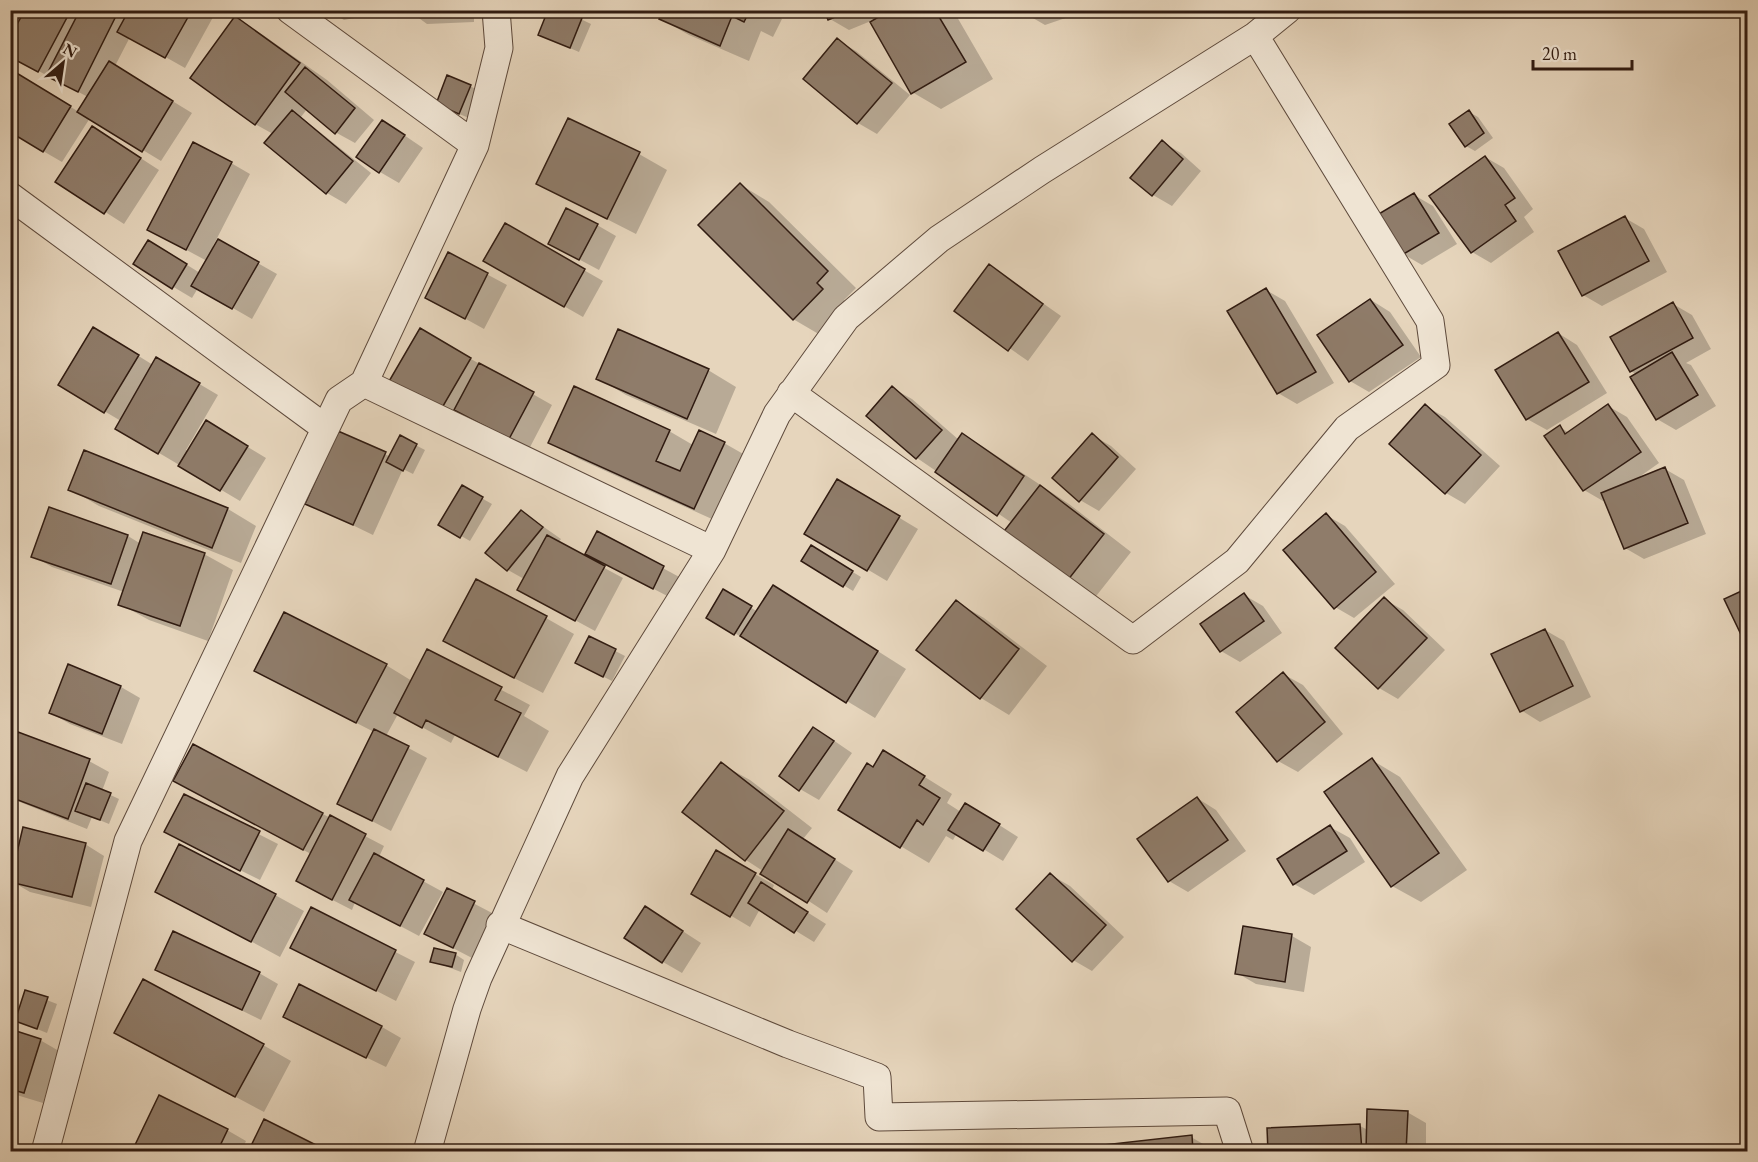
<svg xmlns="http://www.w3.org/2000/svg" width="1758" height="1162" font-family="'EB Garamond',serif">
  <rect width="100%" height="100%" fill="#e6d5bc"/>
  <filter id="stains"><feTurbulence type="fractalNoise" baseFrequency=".00333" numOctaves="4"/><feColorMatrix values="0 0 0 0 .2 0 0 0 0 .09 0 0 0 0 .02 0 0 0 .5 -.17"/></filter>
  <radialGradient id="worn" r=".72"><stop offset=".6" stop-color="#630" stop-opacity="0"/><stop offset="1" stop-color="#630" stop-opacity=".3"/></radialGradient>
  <path fill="#0003" d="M27,10H217L185,68L130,37L115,66L192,113L161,161L90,118L62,162L43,151L10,70L79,112L88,97L10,56V16L20,22Z
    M327,10H395L344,20Z
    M408,10H474V22L427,24Z
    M562,10L591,24L579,52L549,39Z
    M664,10H767L782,19L773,37L761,31L749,61L689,35L661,19Z
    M826,10H953L993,79L941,109L912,92L871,21L849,30L830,19Z
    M1025,10H1089L1045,25L1026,14Z
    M235,18L263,35L327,80L374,120L355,143L335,132L307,109L301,117L371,173L346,204L327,193L273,134L255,124Z
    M837,40L856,51L910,95L877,134L858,123Z
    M470,86L479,91L469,118L447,109Z
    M1469,112L1478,117L1493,138L1475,151L1466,146Z
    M401,133L423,148L399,183L380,172Z
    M111,139L159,170L124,224L57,181Z
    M1162,142L1181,153L1201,171L1172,206L1153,195Z
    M639,154L667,170L636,234L538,184Z
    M1485,157L1504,168L1533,209L1524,217L1534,232L1491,263L1472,252Z
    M231,163L250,174L213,246L215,247L219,241L277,274L252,319L198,288L192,298L135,264L168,253L200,273L207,261L168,240Z
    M741,185L769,202L856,288L844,300L851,307L822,336L793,319Z
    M1414,195L1433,206L1457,244L1422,265L1403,254Z
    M1625,218L1644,229L1667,272L1602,306L1583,295Z
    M505,225L603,281L583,317L485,261Z
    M597,225L616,236L599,270L569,254Z
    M449,254L507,285L484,329L446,308Z
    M990,266L1061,316L1028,361L956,311Z
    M1266,290L1285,301L1334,383L1297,404L1278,393Z
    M1371,300L1390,312L1421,357L1369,392L1350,381Z
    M1673,304L1692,315L1711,349L1686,363L1691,365L1716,406L1676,430L1657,419L1637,375L1631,371Z
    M420,330L552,405L529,449L464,414L459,423L390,383Z
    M1558,333L1577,345L1607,393L1547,430L1527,419Z
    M113,340L153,365L157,359L218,395L186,450L188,451L225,433L266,458L240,501L117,428L121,421L60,385Z
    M708,370L736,387L716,434L626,395L598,378Z
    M892,388L912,399L959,440L963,435L982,446L1069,504L1131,552L1093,600L1065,583L1012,523L917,458Z
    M1425,406L1445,417L1500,466L1465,504L1446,493L1391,444Z
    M1608,406L1627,417L1659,463L1635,480L1665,469L1684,480L1706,534L1644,559L1625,548L1605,500L1603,501L1584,490L1560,427L1569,433Z
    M669,431L693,445L724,443L752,459L723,524L579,459L550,442Z
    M339,433L391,457L400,437L425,450L413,474L403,469L373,535L307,503Z
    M1092,435L1111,446L1136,469L1099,511L1080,500Z
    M85,452L228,509L256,526L241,563L99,506L70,489Z
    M838,481L918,529L887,581L806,533Z
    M462,487L492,504L470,541L440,524Z
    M50,509L128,536L141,544L204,554L233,570L208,641L149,620L120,604L124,592L52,567L33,556Z
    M521,511L561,539L558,543L623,578L595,631L538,600L524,579L508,570Z
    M1326,515L1345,526L1395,584L1354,618L1335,607Z
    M598,533L683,579L673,599L606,564Z
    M812,547L861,577L853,591L804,561Z
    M724,591L758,612L802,603L906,669L875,718L708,617Z
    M1244,595L1263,606L1282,633L1240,662L1221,651Z
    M1384,599L1403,610L1445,650L1398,699L1379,688L1337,648Z
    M956,602L984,618L1047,666L1009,715L981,698Z
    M546,618L574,634L543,693L473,657Z
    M1545,630L1564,641L1591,697L1540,722L1521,710Z
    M590,638L625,656L612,681L586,668Z
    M428,651L530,705L524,716L549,731L527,772L455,735L451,743L398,714L386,736L427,758L391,831L339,804L374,732L256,671L386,665L412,681Z
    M69,666L121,687L140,698L122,744L70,724L51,713Z
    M1283,674L1303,685L1343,734L1298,772L1278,761Z
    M19,734L89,761L109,772L102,791L119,799L109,824L92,817L87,829L10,798V757Z
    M833,740L852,753L819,800L800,789Z
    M193,746L384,846L379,857L443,892L419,936L355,902L352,910L317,892L311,854L203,797Z
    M1372,760L1400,777L1467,870L1421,902L1392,886Z
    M721,764L750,780L812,828L803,839L853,871L827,913L746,860L684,812Z
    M874,769H912L952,794L947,803L961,812L985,816L1018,837L1003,861L957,833L953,840L946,836L929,863L840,810Z
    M184,796L278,844L260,880L185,843Z
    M1197,798L1216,810L1246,851L1188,892L1169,881Z
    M1330,827L1350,838L1365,862L1314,895L1294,884Z
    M85,844L104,856L91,907L30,892L11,881Z
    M717,852L774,885L772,890L826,924L814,942L760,909L750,927L693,893Z
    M1051,875L1070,886L1124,937L1092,971L1073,960Z
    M448,890L494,914L472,958L426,934Z
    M157,891L275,895L304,911L280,957Z
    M311,909L415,962L396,1001L292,947Z
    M664,919L701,943L682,973L663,962Z
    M1244,928L1292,936L1311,947L1304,992L1256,984L1237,973Z
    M455,954L464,960L461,972L432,961Z
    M157,969L259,973L278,984L261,1020Z
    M26,992L57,1004L47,1033L17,1021Z
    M304,1027H382L401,1038L386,1067Z
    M10,1031L40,1040L59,1051L43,1103L10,1093Z
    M116,1033L263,1045L291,1061L264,1112Z
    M1407,1112L1426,1123V1152H1269L1360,1126L1368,1130Z
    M227,1130L246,1141L241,1152H149Z
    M1191,1137L1217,1152H1063Z"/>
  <path fill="#8f7c6a" stroke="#301b11" stroke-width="1.5" d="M25,10H71L38,72L10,57V37Z
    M80,10H119L78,92L46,76Z
    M129,10H192L165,58L117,32Z
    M406,10H456V12L406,14Z
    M548,10H566L582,18L570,48L538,35Z
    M663,10H750L744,22L732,16L720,46L659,19Z
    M824,10H852L828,20Z
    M890,10H935L966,62L911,94L870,22Z
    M1023,10H1038L1025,15Z
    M235,16L300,63L255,125L190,78Z
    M837,38L892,83L857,124L803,79Z
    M109,61L173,101L142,152L77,112Z
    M305,67L355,108L335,134L285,92Z
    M10,69L71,106L43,152L10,132Z
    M447,75L471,85L459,114L436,104Z
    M292,110L353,161L326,194L264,143Z
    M1469,110L1484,133L1465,147L1449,124Z
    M568,118L640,152L607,219L536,184Z
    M382,120L405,135L379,173L356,157Z
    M92,126L141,158L104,214L55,182Z
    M1162,140L1183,159L1152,196L1130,178Z
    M193,142L232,162L186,250L147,230Z
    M1485,156L1515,198L1505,205L1516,221L1471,253L1429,196Z
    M740,183L828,271L817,283L823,289L793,320L698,225Z
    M1414,193L1439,233L1402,255L1377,215Z
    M566,208L598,224L579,260L548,244Z
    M1625,216L1649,261L1582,296L1558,251Z
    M505,223L585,269L564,307L483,261Z
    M218,239L259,262L232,309L191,286Z
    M148,240L187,264L172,289L133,264Z
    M448,252L488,273L465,319L425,298Z
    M989,264L1043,304L1008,351L954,311Z
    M1266,288L1316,372L1277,394L1227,311Z
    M1370,299L1403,345L1349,382L1317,335Z
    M1673,302L1693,338L1630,372L1610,337Z
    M93,327L139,355L104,413L58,385Z
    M420,328L471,358L439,413L388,383Z
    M618,329L709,369L687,419L596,379Z
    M1558,332L1589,382L1526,420L1495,370Z
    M1672,352L1698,395L1656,420L1630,377Z
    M156,357L200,383L158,454L115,429Z
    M479,363L534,392L509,439L454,410Z
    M574,386L670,430L656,461L680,471L699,430L725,442L694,509L548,443Z
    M892,386L942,430L916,459L866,416Z
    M1425,404L1481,455L1445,494L1389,444Z
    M1608,404L1641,452L1583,491L1544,436L1560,425L1565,434Z
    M206,420L248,446L220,491L178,466Z
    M338,431L386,452L353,525L305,504Z
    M962,433L1024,476L997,516L935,472Z
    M1092,433L1118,457L1079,502L1052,478Z
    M400,435L417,444L403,471L386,462Z
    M84,450L228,508L212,548L68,490Z
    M1665,467L1688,523L1624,549L1601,493Z
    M837,479L900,516L867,571L804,534Z
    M462,485L483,497L460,538L438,525Z
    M1040,485L1104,534L1064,585L1001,535Z
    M49,507L128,535L111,584L31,557Z
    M521,510L543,527L507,571L485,553Z
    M1326,513L1376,572L1334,609L1283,550Z
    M597,531L664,566L653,589L585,554Z
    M143,532L205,553L180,626L118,605Z
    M547,535L605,566L575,621L517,590Z
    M811,545L853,571L843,587L801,561Z
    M476,579L547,616L514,678L443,641Z
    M773,585L878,651L846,703L740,636Z
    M1748,588V644L1746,645L1724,599Z
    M723,589L752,606L734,635L706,618Z
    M1244,593L1264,621L1220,652L1200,624Z
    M1384,597L1427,638L1378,689L1335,648Z
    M956,600L1019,649L980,699L916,650Z
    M284,612L387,664L356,723L254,671Z
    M1545,629L1573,686L1520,712L1491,654Z
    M589,636L616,649L603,677L575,663Z
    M427,649L502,687L495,700L521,713L498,757L426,720L422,728L394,713Z
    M68,664L121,686L102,734L49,713Z
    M1283,672L1325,722L1277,762L1236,712Z
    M813,727L834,741L799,791L779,776Z
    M374,729L409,746L372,821L337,804Z
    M18,732L90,759L68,819L10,797V753Z
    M193,744L323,813L303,850L173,781Z
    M883,750L925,776L919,785L940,798L923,825L917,820L900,848L838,810L867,763L873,767Z
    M1372,758L1439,853L1391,887L1324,792Z
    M721,762L784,811L745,861L682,812Z
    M86,783L111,793L100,820L75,811Z
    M184,794L260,831L240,871L164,832Z
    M1197,797L1228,840L1168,882L1137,839Z
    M965,803L1000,824L983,851L948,830Z
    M330,815L366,834L332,900L296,881Z
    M1330,825L1347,851L1293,885L1277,859Z
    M23,827L86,843L72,897L10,882Z
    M788,829L835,859L807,903L760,874Z
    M179,844L276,894L251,942L155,892Z
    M716,850L756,873L730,917L691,894Z
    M374,853L424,880L400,926L349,900Z
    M1050,873L1106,925L1072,962L1016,909Z
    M761,882L808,912L794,933L748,903Z
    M447,888L475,901L453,948L424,934Z
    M645,906L683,931L662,963L624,938Z
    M311,907L396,950L376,991L290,948Z
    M1243,926L1292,934L1285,982L1235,974Z
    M173,931L260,972L242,1010L155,970Z
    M434,948L456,953L452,967L430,962Z
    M143,979L264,1044L235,1097L114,1033Z
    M299,984L382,1026L366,1058L283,1017Z
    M25,990L48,997L37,1029L15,1021Z
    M10,1029L41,1039L24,1093L10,1089Z
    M159,1095L228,1129L217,1152H148L135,1145Z
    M1367,1109L1408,1111L1406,1152H1366Z
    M264,1119L330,1152H248Z
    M1360,1124L1362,1152H1268L1267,1128Z
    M1192,1135L1193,1152L1059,1150Z"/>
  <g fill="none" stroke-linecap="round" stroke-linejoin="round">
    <defs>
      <path id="minor" d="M290,10L475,145
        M10,196L324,427
        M364,383L475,145L499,48L496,10
        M791,393L1133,640L1237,561L1347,428L1436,365L1430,321L1255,36
        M500,925L788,1044L877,1077L879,1117L1227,1111L1240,1152
        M45,1152L128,841L339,400L364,383L712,550
        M427,1152L467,1009L478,978L570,776L712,550L777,414L846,318L939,239L1042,170L1255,36L1287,10"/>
    </defs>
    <use href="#minor" stroke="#5e4a3c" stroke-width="29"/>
    <use href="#minor" stroke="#efe4d3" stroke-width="27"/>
  </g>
  <rect width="1758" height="1162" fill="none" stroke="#e6d5bc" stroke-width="36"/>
  <rect x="12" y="12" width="1734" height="1138" fill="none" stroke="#301b11" stroke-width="3"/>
  <rect x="18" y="18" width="1722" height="1126" fill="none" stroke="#301b11" stroke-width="1.5"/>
  <g transform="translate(63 63) rotate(29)" stroke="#efe4d3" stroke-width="4.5" paint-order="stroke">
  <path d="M0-4.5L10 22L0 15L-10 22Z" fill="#301b11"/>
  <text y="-9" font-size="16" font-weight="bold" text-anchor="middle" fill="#301b11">N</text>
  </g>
  <path d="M1533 60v9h99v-9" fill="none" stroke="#301b11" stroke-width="3"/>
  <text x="1542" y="60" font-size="18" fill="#301b11" stroke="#efe4d3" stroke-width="4.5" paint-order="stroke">20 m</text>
  <rect width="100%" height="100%" filter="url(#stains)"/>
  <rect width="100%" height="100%" fill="url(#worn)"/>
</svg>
